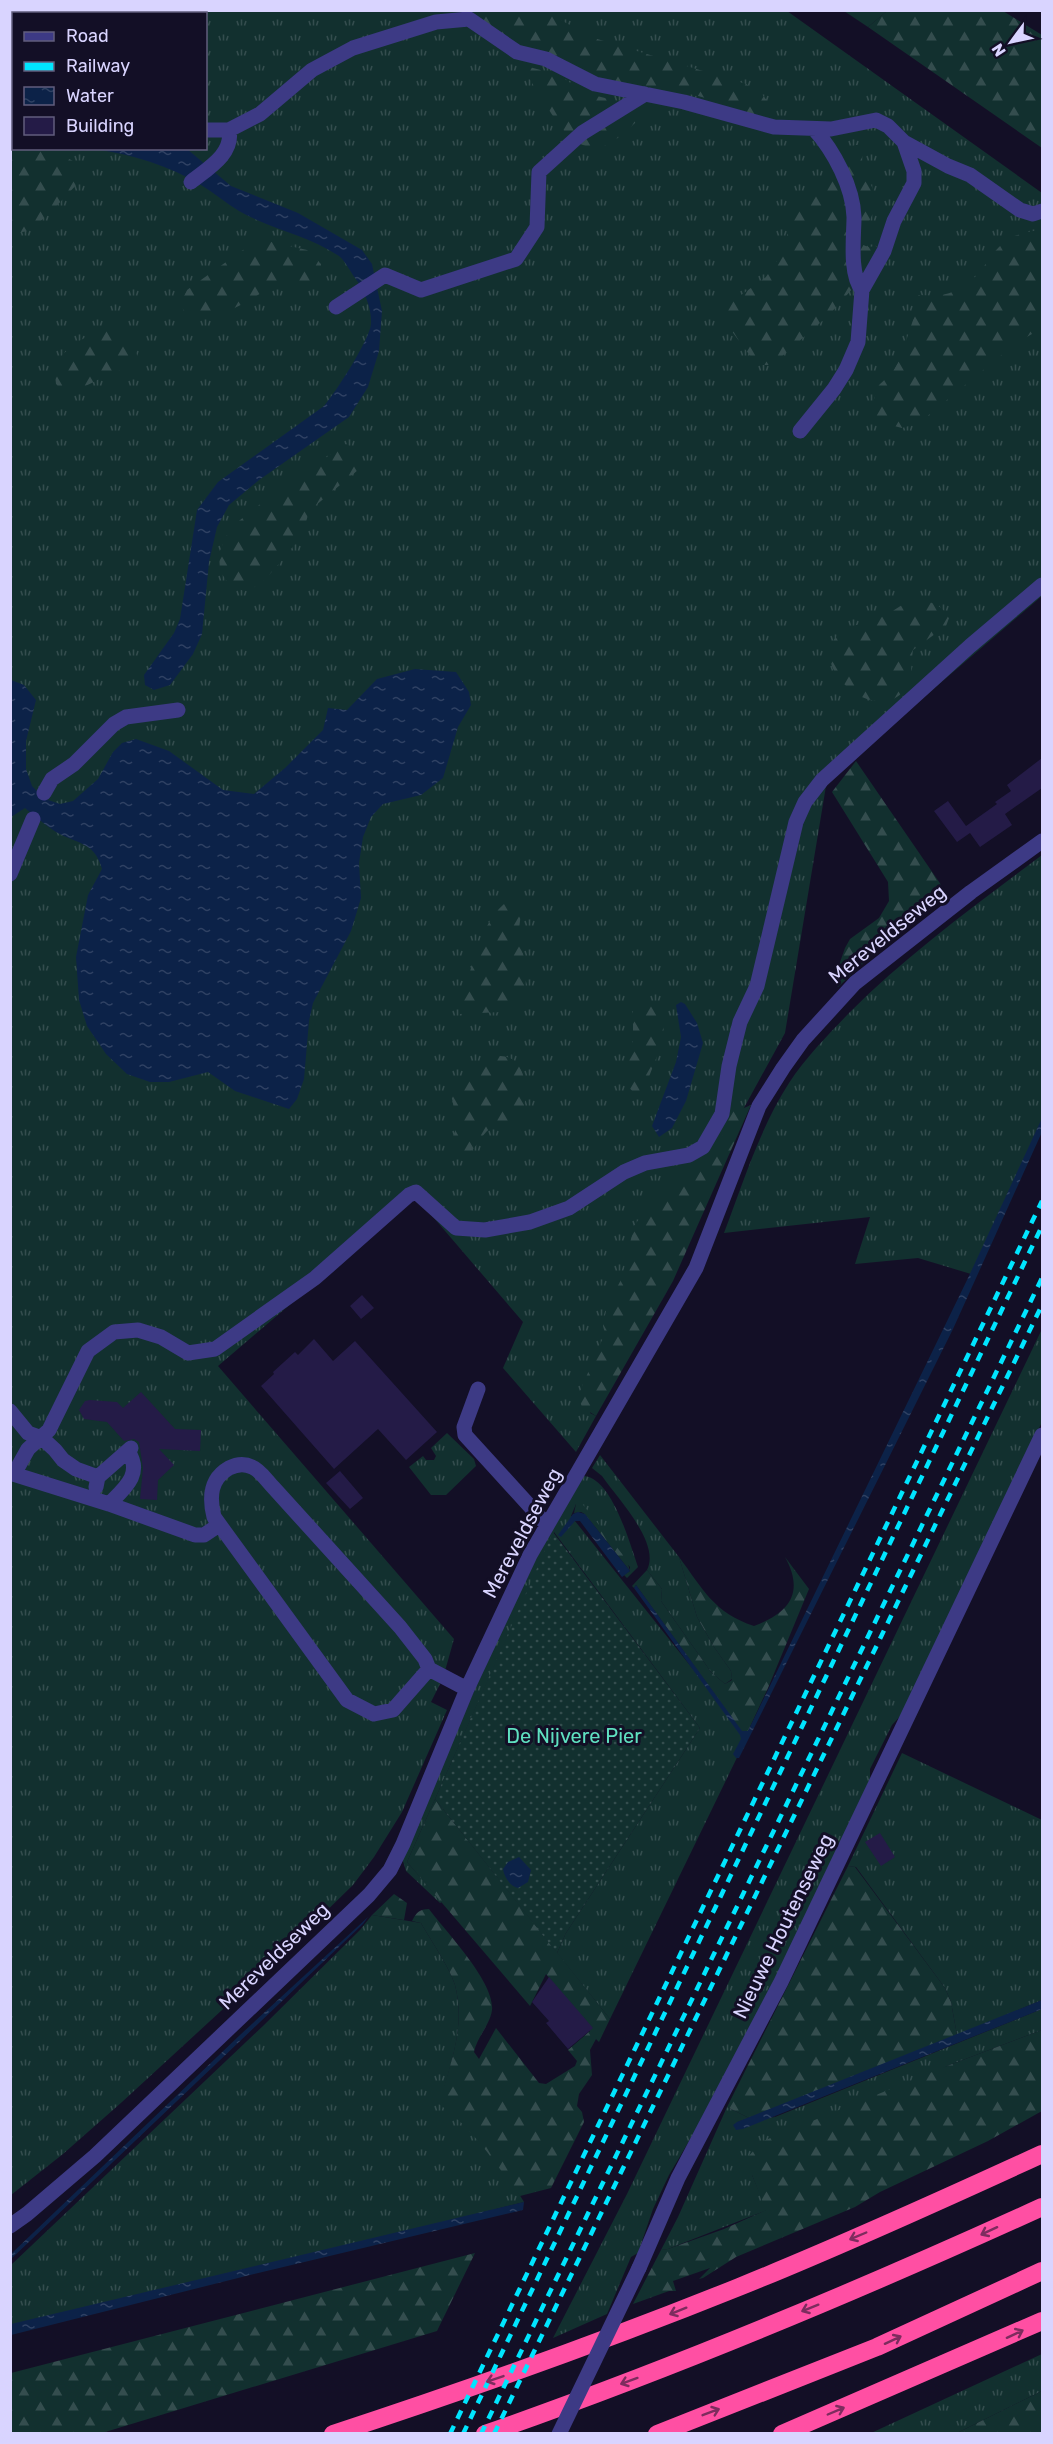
<svg xmlns="http://www.w3.org/2000/svg" width="1053" height="2444" font-family="Rubik,sans-serif">
  <defs>
    <pattern id="grass-tufts" width="24" height="20" patternUnits="userSpaceOnUse" patternTransform="scale(1.5)"><rect width="24" height="20" fill="#12302f"/><path d="M3 7l-1-3M5 7V3M7 7l1-3M15 17l-1-3M17 17v-4M19 17l1-3" fill="none" stroke="#344d4e"/></pattern>
    <pattern id="forest-firs" width="22" height="20" patternUnits="userSpaceOnUse" patternTransform="scale(1.5)"><rect width="22" height="20" fill="#12302f"/><path d="M5 1l3.5 6h-7zM16 11l3.5 6h-7z" fill="#344d4e"/></pattern>
    <pattern id="garden-dots" width="8" height="8" patternUnits="userSpaceOnUse" patternTransform="scale(1.5)"><rect width="8" height="8" fill="#12302f"/><path d="M2 2h.1M6 6h.1" fill="none" stroke="#344d4e" stroke-width="1.8" stroke-linecap="round"/></pattern>
    <pattern id="water-ripples" width="26" height="14" patternUnits="userSpaceOnUse" patternTransform="scale(1.5)"><rect width="26" height="14" fill="#0c2248"/><path d="M2 4q2-2 4 0t4 0M15 11q2-2 4 0t4 0" fill="none" stroke="#2f4163"/></pattern>
  </defs>
  <rect width="100%" height="100%" fill="#130f26"/>
  <path fill="url(#grass-tufts)" d="M120,11H787L1042,193V596L827,780L785,1033L716,1159L590,1413L596,1416L576,1452L503,1368L523,1322L416,1197L218,1366L454,1639L443,1678L431,1702L447,1710L402,1812L374,1857L353,1885L272,1964L122,2102L63,2154L11,2195V31L14,33V148H206V14L116,13Z
    M844,11H887L868,27Z
    M1042,855V1122L971,1274L918,1258L855,1264L870,1217L724,1233C743,1183 760,1128 789,1083C806,1057 828,1035 849,1013C908,954 976,905 1042,855Z
    M1042,1329V1422L902,1714L892,1725L870,1769V1780L781,1967L699,2124L669,2175L653,2209L638,2253L631,2257L607,2314L553,2338L627,2194Z
    M447,1433L474,1459L476,1466L446,1495H431L409,1467L423,1456L426,1460H434L436,1456L431,1448Z
    M600,1455L679,1557L697,1617L714,1647L731,1671L732,1679L725,1684L711,1672L661,1601L662,1589L647,1570C661,1543 617,1498 602,1476L592,1468Z
    M584,1476C612,1478 630,1544 638,1567L627,1578L624,1575L630,1571V1567L576,1504L571,1516L747,1737L610,2019L557,1953L566,1933L700,1728L554,1532L407,1862L442,1902L440,1903L406,1871L402,1858L523,1577Z
    M902,1753L1042,1820V2000L957,2035L951,2002L945,1988L856,1867L848,1866Z
    M372,1915L421,1923C430,1939 450,1968 455,1985C466,2028 450,2063 440,2104C470,2125 505,2170 524,2202L11,2329V2265L264,2025L360,1930Z
    M1042,2009V2030L947,2066L752,2175L767,2210L668,2249L661,2250L678,2217L727,2107L749,2118L737,2122L775,2117Z
    M1042,2354V2391L957,2433L869,2434Z"/>
  <path fill="url(#forest-firs)" d="M10,11L11,10L117,11L113,14H14L13,23L11,21Z
    M464,11H544L594,38L746,84L761,93L768,102L766,121L716,101L691,94L602,81L577,69L567,60L529,50L467,18Z
    M1003,11L1042,35V148L868,27L887,11Z
    M522,65L559,75L585,93L649,109C637,121 614,146 597,148C587,148 574,142 568,135C555,122 531,82 522,65Z
    M13,133L14,148L52,149L78,164L79,182L48,215L28,231L11,234L10,137Z
    M855,145H866C853,172 877,180 875,204C875,214 864,229 860,238L861,244L868,247L876,246L884,260L870,269L829,315L780,358L770,365H757L710,302L737,298L766,277L784,250L789,226V206L793,198L834,176L838,170L832,153Z
    M1042,229V328L1015,344L919,423L902,428L867,419L879,385L892,373L900,359L920,299L918,295C942,298 959,293 977,275C987,264 994,249 1007,240C1017,233 1031,232 1042,229Z
    M263,240L307,250L321,264V278C314,280 306,284 299,284C292,284 282,282 276,285C254,295 196,341 180,304L187,290L247,247Z
    M106,326C123,329 138,344 138,363C130,369 124,369 115,372C97,378 86,389 65,392L56,384L54,365C66,347 87,336 106,326Z
    M346,444L357,450L361,461L358,470L309,511L303,533L285,557L260,585L244,591L230,586L220,571L219,553L230,528L259,505L295,482L306,471Z
    M907,602C928,602 937,599 949,618L946,626L913,650C911,661 912,676 908,686C907,689 904,691 902,693C871,723 808,666 837,636C849,624 861,625 875,620C886,616 897,608 907,602Z
    M856,761L948,895L880,948L838,987L830,976L839,965L845,948L850,939L879,918L889,901L888,882L832,792Z
    M512,898L519,900L522,905L518,937L524,957L526,977L525,995L501,1012L460,1014V1005C473,969 478,920 512,898Z
    M645,996L663,1020L664,1038L645,1087L635,1094L624,1082L633,1040V1009Z
    M483,1056C490,1057 500,1055 507,1057C531,1064 527,1106 520,1122C509,1126 496,1123 487,1131C477,1141 474,1155 459,1157L451,1152L449,1148L458,1123L451,1095L470,1077Z
    M751,1105L673,1281L596,1416L582,1407L578,1396L605,1333L603,1326L607,1306L622,1278L634,1226L647,1208L668,1191L685,1172L716,1148L725,1130L728,1106L739,1110Z
    M580,1501L627,1560L630,1571L585,1514L581,1512L574,1513L576,1504Z
    M679,1557C703,1589 714,1613 754,1626C789,1613 805,1593 785,1557L809,1589L768,1688L748,1731L742,1732L636,1585L634,1588L632,1586L647,1570L662,1589L661,1601L711,1672L725,1684L732,1680L731,1671L714,1647L697,1617Z
    M435,1799L610,2019L599,2042L596,2039L590,2050L592,2075L579,2094L577,2106L582,2112L584,2122L551,2188L520,2196C495,2163 473,2128 439,2104C450,2064 466,2027 455,1985C450,1968 430,1939 421,1923L412,1921C416,1913 419,1909 429,1909C446,1932 495,1982 492,2010C490,2025 477,2037 474,2052L479,2059L496,2028L539,2083L546,2084L575,2066L577,2061L568,2050L590,2031L546,1974L530,2006L407,1862Z
    M848,1866L855,1867L945,1988L951,2002L957,2035L749,2118L727,2107Z
    M394,1894L407,1903L404,1920L372,1915Z
    M1042,2030V2111L988,2141L880,2192L855,2207L736,2257L703,2278L699,2279L710,2268L673,2281L676,2291H669L633,2304L661,2250L668,2249L724,2229L766,2210L752,2175L748,2157L761,2142L947,2066Z
    M475,2253L437,2331L102,2433H11V2373Z
    M1042,2391V2433H957Z"/>
  <path fill="url(#garden-dots)" d="M553,1532L700,1728L566,1933L557,1953L435,1799Z"/>
  <path fill="url(#water-ripples)" d="M95,149H187L231,186L298,213L362,250L372,264L382,311L379,351L368,387L349,417L259,480L229,505L217,527L209,562L202,634L193,654L170,685L154,690L145,685L144,675L174,633L180,619L197,510L218,482L324,406C336,392 370,339 371,324C372,308 364,290 355,278C350,271 345,261 339,256C308,235 270,229 239,211C226,203 214,193 201,185C168,165 133,155 95,149Z
    M415,669L456,672L469,692L471,705L458,727L443,778L421,795L383,804L371,817L363,837L359,863L361,898L351,931L313,1003L309,1021L304,1079L297,1099L289,1109L235,1091L208,1072L169,1082H150L127,1074L106,1054L87,1026L79,1000L76,957L88,895L102,869C95,842 77,844 56,832C45,825 35,816 25,808L11,817V680L24,685L36,700L26,741V769L32,786L45,799L60,804L73,801L98,779L113,752L122,743L136,739L169,751L223,790L254,794L285,768L323,730L328,708L347,710L377,679Z
    M681,1002L685,1004L697,1023L703,1043L686,1101L672,1128L659,1137L652,1126L676,1062L681,1037L676,1005Z
    M1042,1118V1132L953,1329L739,1758H736L733,1754L741,1739L740,1735L634,1588L636,1585L742,1731H748L968,1278Z
    M578,1512L585,1514L630,1571L622,1577L580,1521H575L561,1537L558,1535L573,1514Z
    M519,1857L531,1870L528,1882L518,1888C510,1886 504,1877 503,1869L508,1862Z
    M368,1917L363,1924L11,2259V2254L240,2035Z
    M1042,2000V2009L743,2129L736,2130L733,2125L737,2122Z
    M524,2202L523,2210L250,2275L11,2335V2324Z"/>
  <path fill="#241b47" d="M1042,758V788L1005,814L1012,825L980,847L970,833L957,842L934,811L948,801L966,826L997,804L995,802L1011,791L1007,785Z
    M362,1295L374,1308L361,1319L350,1306Z
    M314,1339L333,1361L355,1341L437,1432L406,1460L378,1429L334,1469L261,1386L274,1374L273,1372L295,1352L298,1355Z
    M141,1392L175,1429L201,1430L200,1451L159,1449L174,1465L158,1480L157,1500L140,1499L143,1468L139,1442L134,1439L124,1441L107,1422L84,1419L79,1410L85,1401L90,1400L117,1402L123,1408Z
    M340,1471L363,1498L350,1509L326,1483Z
    M880,1833L895,1857L881,1866L865,1842Z
    M549,1977L593,2028L568,2049L546,2023L549,2021L532,2002Z"/>
  <g fill="none" stroke-linecap="round" stroke-linejoin="round">
    <path stroke="#3d3a85" stroke-width="15" d="M10,35L14,38
      M10,103L14,99
      M814,129C834,151 853,187 854,217C854,236 849,274 862,290
      M206,130H229L260,114L312,70L353,48L436,22L469,19L517,52L546,59L595,84L684,102L774,127L831,129L876,120L888,126L904,142L948,166L970,175L1020,210L1033,214L1042,211
      M191,182C207,169 234,154 229,130
      M336,307L385,275L421,290L516,259L537,227L539,172L582,133L645,94
      M800,431L834,389L846,370L858,342L862,290L884,251L894,221L914,183V171L904,142
      M44,793L52,779L74,764L114,724L126,717L178,710
      M10,874L33,819
      M478,1389L464,1427L465,1435L547,1525
      M10,1411L28,1433L42,1438L55,1450L63,1460L76,1469L98,1477
      M10,1473L109,1504L195,1535H204L219,1525
      M14,1474L28,1449L49,1430L88,1351L114,1332L138,1330L161,1337L188,1353L215,1349L315,1278L409,1195L416,1192L456,1228L485,1230L530,1222L569,1208L624,1172L645,1163L689,1155L703,1147L722,1114L729,1066L740,1022L757,986L796,822L805,802L822,780L970,646L1042,585
      M96,1487L98,1477L131,1448
      M109,1504C125,1488 143,1474 128,1451
      M429,1669L393,1710L374,1714L347,1700L214,1517C209,1497 210,1479 229,1468C237,1464 244,1463 252,1467C260,1470 267,1481 273,1487L400,1627L425,1659L429,1669L467,1689
      M10,2226L27,2214L95,2156L369,1895L390,1870L403,1844L467,1689L530,1555L696,1268L759,1106L783,1068L803,1040L855,983L971,892L1042,841
      M639,2268L678,2178L781,1982L1042,1435"/>
    <path stroke="#ff4fa3" stroke-width="18" d="M333,2434C470,2389 605,2341 739,2287C841,2246 942,2200 1042,2154
      M485,2434C675,2368 860,2290 1042,2207
      M657,2434L877,2347L1042,2271
      M782,2434L1042,2321"/>
    <path stroke="#00e5ff" stroke-width="4.5" stroke-dasharray="9 8" stroke-linecap="butt" d="M450,2434L1042,1201
      M463,2434L1042,1226
      M481,2434L1042,1278
      M494,2434L1042,1305"/>
    <path stroke="#3d3a85" stroke-width="15" d="M559,2434L639,2268"/>
  </g>
  <defs><path id="oneway-shaft" d="M-6 0H5M1.5-3L5.5 0L1.5 3" fill="none" stroke-width="1.6" stroke-linecap="round" stroke-linejoin="round" transform="scale(1.5)"/></defs>
  <g stroke="#7d2c5e">
    <use href="#oneway-shaft" transform="translate(989 2231) rotate(155)"/>
    <use href="#oneway-shaft" transform="translate(858 2236) rotate(157)"/>
    <use href="#oneway-shaft" transform="translate(810 2308) rotate(158)"/>
    <use href="#oneway-shaft" transform="translate(678 2311) rotate(158)"/>
    <use href="#oneway-shaft" transform="translate(1015 2334) rotate(-25)"/>
    <use href="#oneway-shaft" transform="translate(893 2340) rotate(-25)"/>
    <use href="#oneway-shaft" transform="translate(495 2379) rotate(161)"/>
    <use href="#oneway-shaft" transform="translate(629 2381) rotate(160)"/>
    <use href="#oneway-shaft" transform="translate(836 2411) rotate(-23)"/>
    <use href="#oneway-shaft" transform="translate(711 2412) rotate(-21)"/>
  </g>
  <g text-anchor="middle" dominant-baseline="central" stroke-width="6" stroke-linejoin="round" paint-order="stroke">
    <g font-size="20" fill="#d9d4ff" stroke="#130f26">
      <text transform="translate(887 934) rotate(-39)">Mereveldseweg</text>
      <text transform="translate(522 1533) rotate(-62)">Mereveldseweg</text>
      <text transform="translate(783 1926) rotate(-64)">Nieuwe Houtenseweg</text>
      <text transform="translate(274 1956) rotate(-44)">Mereveldseweg</text>
    </g>
    <g font-size="20" fill="#5fe0c0" stroke="#130f26">
      <text x="574" y="1736">De Nijvere Pier</text>
    </g>
  </g>
  <rect width="1053" height="2444" fill="none" stroke="#d9d4ff" stroke-width="24"/>
  <rect x="12" y="12" width="195" height="138" fill="#130f26" stroke="#625e7d" stroke-width="1.5"/>
  <rect x="24" y="32" width="30" height="9" fill="#3d3a85" stroke="#625e7d" stroke-width="1.5"/>
  <text x="66" y="42" font-size="18" fill="#d9d4ff">Road</text>
  <rect x="24" y="62" width="30" height="9" fill="#00e5ff" stroke="#625e7d" stroke-width="1.5"/>
  <text x="66" y="72" font-size="18" fill="#d9d4ff">Railway</text>
  <rect x="24" y="87" width="30" height="18" fill="url(#water-ripples)" stroke="#625e7d" stroke-width="1.5"/>
  <text x="66" y="102" font-size="18" fill="#d9d4ff">Water</text>
  <rect x="24" y="117" width="30" height="18" fill="#241b47" stroke="#625e7d" stroke-width="1.5"/>
  <text x="66" y="132" font-size="18" fill="#d9d4ff">Building</text>
  <g transform="translate(1011 42) rotate(237)" stroke="#130f26" stroke-width="4.5" paint-order="stroke">
  <path d="M0-4.5L10 22L0 15L-10 22Z" fill="#d9d4ff"/>
  <text y="-9" font-size="16" font-weight="bold" text-anchor="middle" fill="#d9d4ff">N</text>
  </g>
</svg>
